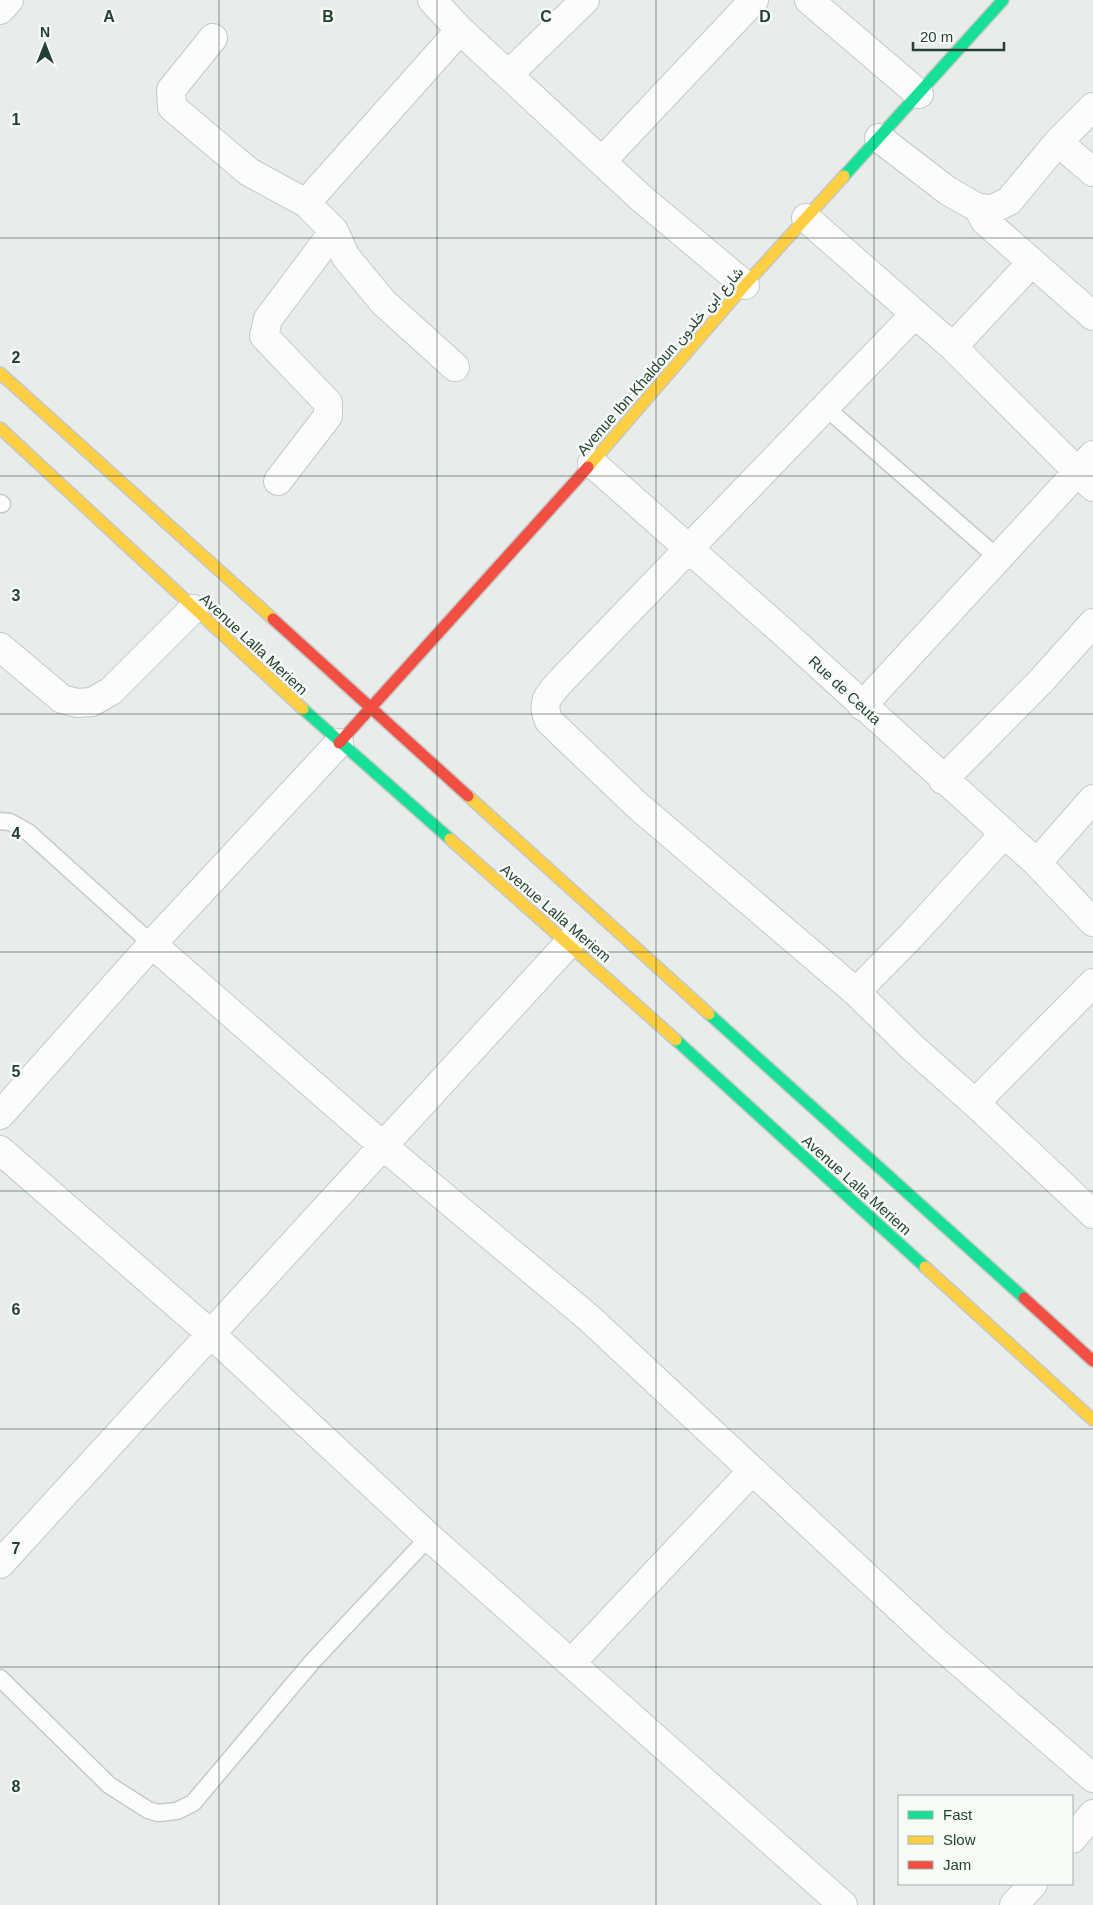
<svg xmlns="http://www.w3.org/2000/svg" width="1093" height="1905" font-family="Helvetica,Vazirmatn,sans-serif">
  <rect width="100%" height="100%" fill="#e8ecea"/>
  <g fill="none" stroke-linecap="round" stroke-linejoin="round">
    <defs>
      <path id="lane" d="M825,407L998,558
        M0,503L2,504
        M0,821L10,822L28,832L152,944
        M0,1678L109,1785L148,1810L158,1813L177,1811L193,1803L312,1662L429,1537"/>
      <path id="street" d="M432,0L460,30L641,198L745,285
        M809,0L919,94
        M0,10L9,0
        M213,38L171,90L172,107L249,172L306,203
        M509,74L585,0
        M879,138L948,191L978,208L993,209L1009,201L1058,142L1093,107
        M1058,142L1093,172
        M602,161L754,0
        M978,208L985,221L1093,316
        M806,218L953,347L1093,487
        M915,314L562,680C549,695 540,701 549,721L638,806L856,992L913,1048L975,1103
        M953,347L1031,263
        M455,367L383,302L346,257L334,231L306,203L460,30
        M592,463L783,632L1037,863L1093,922
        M278,481L328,416V403L264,336L268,319L334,231
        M0,647L62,699L77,703L92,702L111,691L193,609
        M862,706L1093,455
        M943,780L1041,681L1093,623
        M1037,863L1093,799
        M152,944L382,1145L589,1318L934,1640L1093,1778
        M1093,983L975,1103L1093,1214
        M856,992L911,936L1004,834
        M0,1115L152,944L339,743
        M0,1150L212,1335L429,1537L843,1905
        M0,1564L569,943
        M571,1663L752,1471
        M1072,1839L1093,1814
        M1014,1905L1033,1884"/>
      <path id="fast" d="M844,176L1003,0
        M303,709L450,839
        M709,1014L1024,1298
        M676,1040L925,1267"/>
      <path id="slow" d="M0,373L273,619
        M0,428L303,709
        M588,467L745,285L844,176
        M468,796L709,1014
        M450,839L676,1040
        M925,1267L1093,1420"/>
      <path id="jam" d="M273,619L468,796
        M339,743L588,467
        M1024,1298L1093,1361"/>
    </defs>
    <use href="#lane" stroke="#c5c9c7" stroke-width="19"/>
    <use href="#street" stroke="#c5c9c7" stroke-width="30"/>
    <use href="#fast" stroke="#c4c9c7" stroke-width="14"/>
    <use href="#slow" stroke="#c4c9c7" stroke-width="14"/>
    <use href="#jam" stroke="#c4c9c7" stroke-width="14"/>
    <use href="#lane" stroke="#fcfcfc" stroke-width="16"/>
    <use href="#street" stroke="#fcfcfc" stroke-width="28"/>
    <use href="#fast" stroke="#16e098" stroke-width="11"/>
    <use href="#slow" stroke="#ffcf43" stroke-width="11"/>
    <use href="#jam" stroke="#f24e42" stroke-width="11"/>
  </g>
  <path fill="none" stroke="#254033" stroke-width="1" stroke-opacity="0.55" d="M219,0V1905M437,0V1905M656,0V1905M874,0V1905M0,238H1093M0,476H1093M0,714H1093M0,952H1093M0,1191H1093M0,1429H1093M0,1667H1093"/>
  <g text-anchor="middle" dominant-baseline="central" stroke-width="5" stroke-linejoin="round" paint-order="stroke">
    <g font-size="15" fill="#254033" stroke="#f7fbf8">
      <text transform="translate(660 361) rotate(-49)">Avenue Ibn Khaldoun شارع ابن خلدون</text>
      <text transform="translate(254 644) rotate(43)">Avenue Lalla Meriem</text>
      <text transform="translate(845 690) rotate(43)">Rue de Ceuta</text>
      <text transform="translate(556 913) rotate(41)">Avenue Lalla Meriem</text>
      <text transform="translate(857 1185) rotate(42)">Avenue Lalla Meriem</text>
    </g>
  </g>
  <g font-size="16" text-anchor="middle" font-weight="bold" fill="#254033" stroke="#f7fbf8" stroke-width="5" stroke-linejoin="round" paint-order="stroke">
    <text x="109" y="22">A</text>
    <text x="328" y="22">B</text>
    <text x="546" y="22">C</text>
    <text x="765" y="22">D</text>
    <text x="16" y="125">1</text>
    <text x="16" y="363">2</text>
    <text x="16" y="601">3</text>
    <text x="16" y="839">4</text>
    <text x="16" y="1077">5</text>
    <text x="16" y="1315">6</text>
    <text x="16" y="1554">7</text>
    <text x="16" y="1792">8</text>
  </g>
  <rect x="898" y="1795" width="175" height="90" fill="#f7fbf8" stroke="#a3b0a9"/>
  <rect x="908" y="1811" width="25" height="8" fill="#16e098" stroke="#a3b0a9"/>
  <text x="943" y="1820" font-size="15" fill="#254033">Fast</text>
  <rect x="908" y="1836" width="25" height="8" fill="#ffcf43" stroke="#a3b0a9"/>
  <text x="943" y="1845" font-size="15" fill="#254033">Slow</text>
  <rect x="908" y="1861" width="25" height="8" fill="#f24e42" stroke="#a3b0a9"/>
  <text x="943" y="1870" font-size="15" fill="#254033">Jam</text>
  <g transform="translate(45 45)" stroke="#f7fbf8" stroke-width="4" paint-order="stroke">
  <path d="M0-4L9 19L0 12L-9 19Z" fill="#254033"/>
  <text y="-8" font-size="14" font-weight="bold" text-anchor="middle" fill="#254033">N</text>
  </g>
  <path d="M913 42v8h91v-8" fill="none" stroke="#254033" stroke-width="2.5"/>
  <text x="920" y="42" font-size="15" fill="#254033" stroke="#f7fbf8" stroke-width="4" paint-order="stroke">20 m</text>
</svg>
